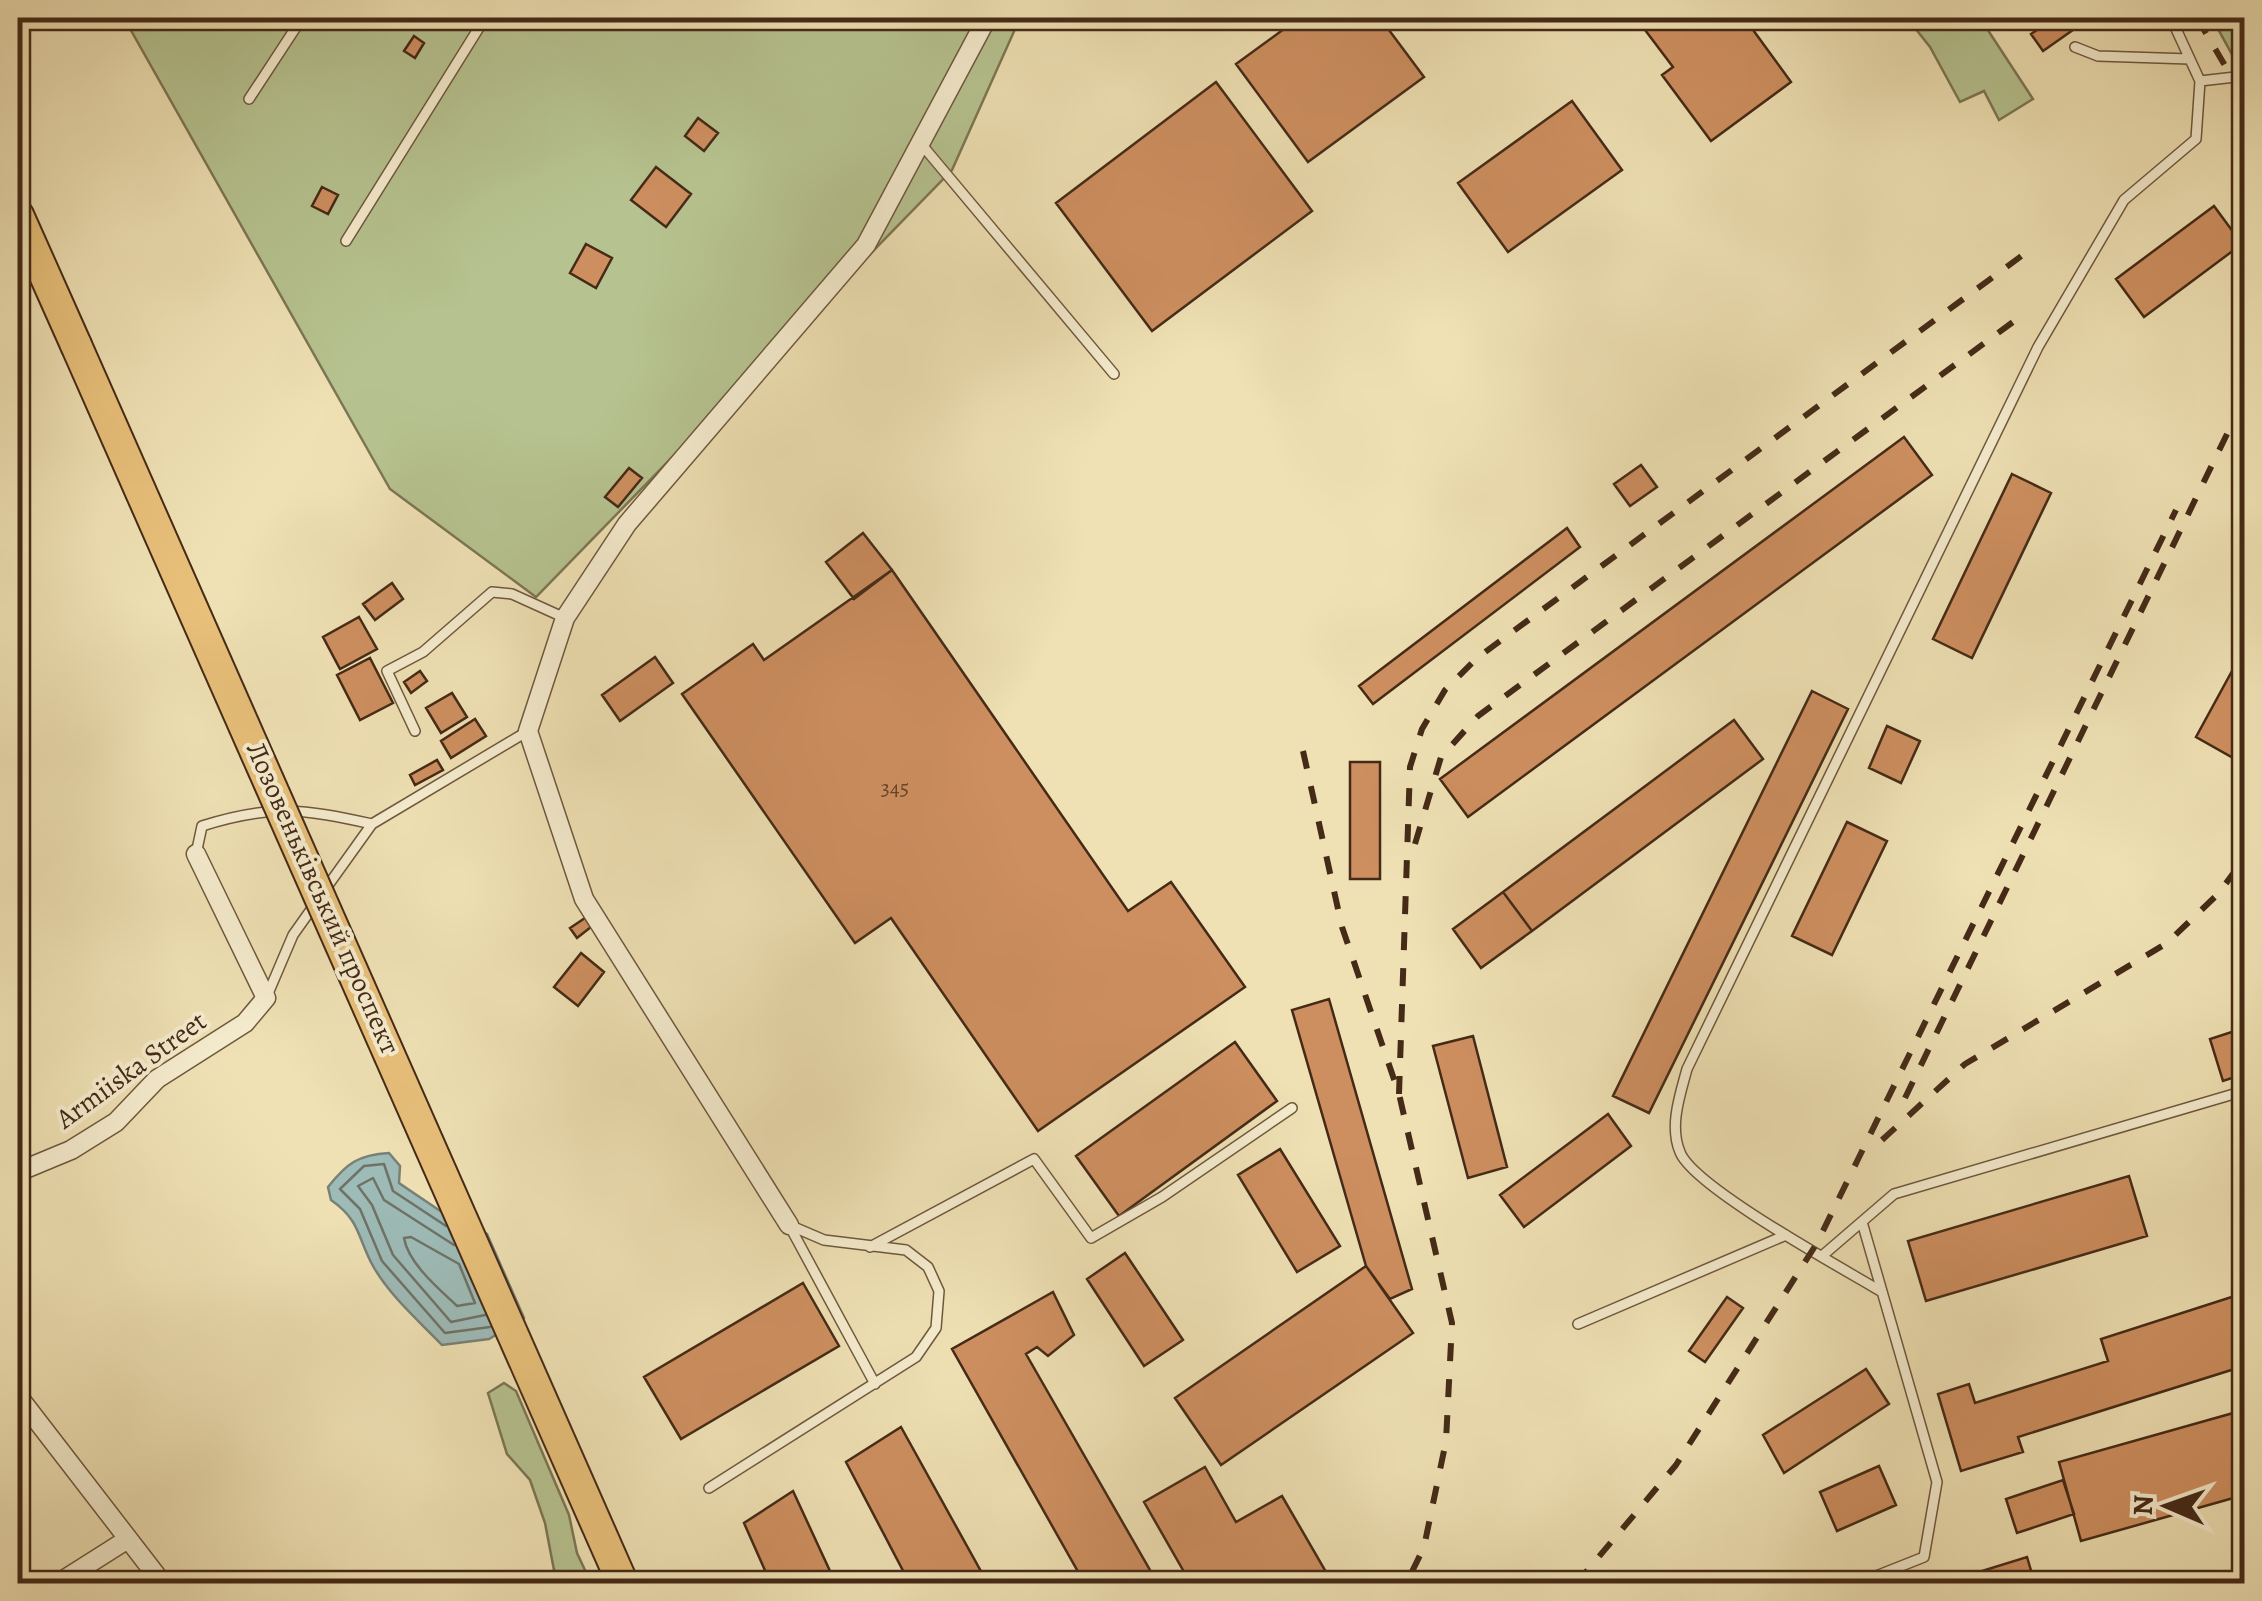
<svg xmlns="http://www.w3.org/2000/svg" width="2262" height="1601" font-family="Alegreya,serif">
  <rect width="100%" height="100%" fill="#efe1b4"/>
  <filter id="stains"><feTurbulence type="fractalNoise" baseFrequency=".002" numOctaves="4"/><feColorMatrix values="0 0 0 0 .2 0 0 0 0 .09 0 0 0 0 .02 0 0 0 .5 -.17"/></filter>
  <radialGradient id="worn" r=".72"><stop offset=".6" stop-color="#630" stop-opacity="0"/><stop offset="1" stop-color="#630" stop-opacity=".3"/></radialGradient>
  <path fill="#b6c390" stroke="#7d7654" stroke-width="2.5" d="M124,18H1020L952,170L536,597L390,489Z
    M1907,18H1980L2033,99L1999,120L1984,91L1960,102L1930,47Z
    M2212,18H2244V68L2240,69Z
    M504,1383L516,1391L569,1515L577,1553L591,1583H572L554,1570L545,1523L530,1480L507,1454L488,1393Z"/>
  <path fill="#9dbbb7" stroke="#798177" stroke-width="2.5" d="M389,1153L400,1166L399,1183L455,1221L487,1234L524,1318L489,1339L442,1345C418,1320 390,1296 373,1266C357,1237 361,1221 331,1200L328,1187C347,1163 358,1155 389,1153Z"/>
  <g fill="none" stroke-linecap="round" stroke-linejoin="round">
    <path stroke="#707267" stroke-width="2.5" d="M446,1226L393,1191L384,1164L364,1166L340,1189L360,1209L382,1261L445,1333L490,1327
      M411,1237L459,1264L475,1303L457,1306C439,1289 408,1263 404,1238Z
      M454,1245L384,1200L373,1178L358,1186L372,1205L393,1255L451,1322L485,1315"/>
  </g>
  <path fill="#ce8f60" stroke="#442a17" stroke-width="2.5" d="M1299,18H1380L1424,77L1308,162L1236,64Z
    M1636,18H1755L1748,23L1791,82L1711,141L1662,75L1673,67Z
    M2055,18H2090L2043,51L2031,34Z
    M414,36L424,43L415,58L404,51Z
    M1216,82L1312,211L1152,331L1056,203Z
    M1572,101L1622,170L1508,252L1458,183Z
    M698,118L718,133L704,151L685,136Z
    M656,167L691,194L666,227L631,200Z
    M322,187L338,195L328,214L312,206Z
    M2214,206L2242,244L2144,317L2116,279Z
    M586,244L612,258L596,288L570,273Z
    M1904,437L1932,475L1468,817L1440,779Z
    M1641,465L1657,487L1630,506L1614,484Z
    M629,468L642,478L618,507L605,497Z
    M2012,474L2051,493L1972,658L1933,639Z
    M1567,528L1580,547L1373,704L1359,686Z
    M863,533L892,570L854,599L826,562Z
    M892,570L1128,911L1171,882L1245,987L1038,1131L891,918L855,943L682,694L753,644L764,660Z
    M392,583L403,599L375,620L363,604Z
    M359,617L377,649L340,669L323,637Z
    M2244,649V742L2235,759L2196,737Z
    M655,657L673,683L620,721L602,695Z
    M370,658L393,703L360,720L337,675Z
    M420,671L427,681L411,693L404,682Z
    M1812,691L1848,709L1649,1113L1613,1096Z
    M452,693L467,717L441,733L426,708Z
    M475,719L486,736L451,758L441,741Z
    M1734,720L1763,759L1532,931L1503,892Z
    M1887,726L1920,741L1901,783L1869,768Z
    M437,760L443,770L415,785L410,775Z
    M1350,762H1380V879H1350Z
    M1847,822L1887,841L1832,955L1792,936Z
    M1503,892L1532,931L1481,968L1453,929Z
    M585,918L591,927L577,938L570,928Z
    M581,953L604,972L578,1006L554,987Z
    M1329,999L1412,1289L1390,1299L1366,1266L1292,1010Z
    M2244,1028V1074L2223,1081L2210,1039Z
    M1473,1036L1507,1167L1468,1178L1433,1046Z
    M1235,1042L1277,1101L1119,1216L1076,1156Z
    M1608,1114L1631,1146L1524,1227L1500,1195Z
    M1280,1149L1340,1246L1297,1272L1238,1175Z
    M2129,1176L2147,1236L1926,1301L1908,1241Z
    M21,1191L27,1220L18,1222V1192Z
    M1125,1253L1183,1340L1144,1366L1087,1279Z
    M1366,1266L1413,1333L1221,1465L1175,1398Z
    M803,1283L839,1346L681,1439L644,1377Z
    M1053,1292L1074,1335L1048,1356L1037,1347L1026,1354L1158,1584H1085L952,1349Z
    M2244,1293V1366L2018,1437L2023,1452L1961,1471L1938,1394L1969,1384L1975,1403L2108,1361L2101,1339Z
    M1727,1297L1743,1308L1705,1362L1689,1351Z
    M1866,1369L1889,1404L1784,1473L1763,1435Z
    M2244,1410V1495L2081,1541L2059,1462Z
    M901,1427L988,1584H910L846,1462Z
    M1879,1466L1896,1505L1837,1531L1820,1492Z
    M1205,1467L1236,1522L1282,1496L1333,1584H1191L1144,1502Z
    M2063,1480L2074,1514L2017,1533L2006,1499Z
    M793,1491L836,1584H771L744,1523Z
    M2027,1557L2035,1584H1940Z"/>
  <g fill="none" stroke-linecap="round" stroke-linejoin="round">
    <defs>
      <path id="service" d="M2075,47L2098,56L2190,59
        M2200,81L2244,76
        M249,99L302,18
        M922,145L1114,374
        M346,241L485,18
        M415,731L387,671L423,652L492,592L512,594L565,618
        M196,854L202,826C271,804 304,809 372,824
        M324,891L372,824L528,731
        M267,996L293,935L315,904
        M789,1225L875,1384
        M870,1247L1034,1159L1091,1238L1162,1197L1292,1108
        M1822,1256L1894,1194L2244,1091
        M1882,1292C1844,1269 1693,1187 1680,1152C1669,1126 1680,1095 1687,1069L2038,347L2124,200L2196,139L2200,81L2171,18
        M1578,1324L1786,1235
        M709,1488L916,1357L936,1328L939,1291L928,1267L906,1250L824,1240L789,1225
        M1856,1584L1924,1557L1937,1482L1862,1222"/>
      <path id="minor" d="M18,1172L71,1150L116,1122L157,1079L245,1023L266,998L196,854
        M789,1225L584,899L528,731L565,618L627,524L866,245L987,18
        M18,1396L163,1584
        M57,1584L128,1539"/>
      <path id="trunk" d="M18,215L76,345"/>
    </defs>
    <use href="#service" stroke="#6f583e" stroke-width="12"/>
    <use href="#minor" stroke="#6f583e" stroke-width="21"/>
    <use href="#trunk" stroke="#442a17" stroke-width="34"/>
    <use href="#service" stroke="#f5ecce" stroke-width="9"/>
    <use href="#minor" stroke="#f5ecce" stroke-width="18"/>
    <use href="#trunk" stroke="#e8c07a" stroke-width="30"/>
    <path stroke="#442a17" stroke-width="6" stroke-dasharray="18 18" stroke-linecap="butt" d="M2197,18L2244,98
      M1303,751L1342,927L1399,1094L1452,1323L1446,1441L1424,1547L1406,1584
      M1415,844L1441,757L1478,716L2013,322
      M1399,1094L1410,767L1422,729L1445,690L1477,658L2035,246
      M1905,1098L2244,399
      M1882,1140L1965,1064L2167,943L2218,894L2244,859
      M1576,1584L1676,1465L1817,1243L2176,510"/>
    <defs>
      <path id="trunk-bridge" d="M76,345L623,1584"/>
    </defs>
    <use href="#trunk-bridge" stroke="#442a17" stroke-width="34" stroke-linecap="butt"/>
    <use href="#trunk-bridge" stroke="#e8c07a" stroke-width="30"/>
  </g>
  <g text-anchor="middle" dominant-baseline="central" stroke-width="8" stroke-linejoin="round" paint-order="stroke">
    <g font-size="22" fill="#664329">
      <text x="895" y="788">345</text>
    </g>
    <g font-size="28" fill="#442a17" stroke="#f5ecce">
      <text transform="translate(323 898) rotate(66)">Лозовеньківський проспект</text>
      <text transform="translate(131 1070) rotate(-36)">Armiiska Street</text>
    </g>
  </g>
  <rect width="2262" height="1601" fill="none" stroke="#efe1b4" stroke-width="60"/>
  <rect x="20" y="20" width="2222" height="1561" fill="none" stroke="#442a17" stroke-width="5"/>
  <rect x="30" y="30" width="2202" height="1541" fill="none" stroke="#442a17" stroke-width="2.5"/>
  <g transform="translate(2167 1506) rotate(272)" stroke="#f5ecce" stroke-width="8" paint-order="stroke">
  <path d="M0-8L18 38L0 25L-18 38Z" fill="#442a17"/>
  <text y="-15" font-size="28" font-weight="bold" text-anchor="middle" fill="#442a17">N</text>
  </g>
  <rect width="100%" height="100%" filter="url(#stains)"/>
  <rect width="100%" height="100%" fill="url(#worn)"/>
</svg>
